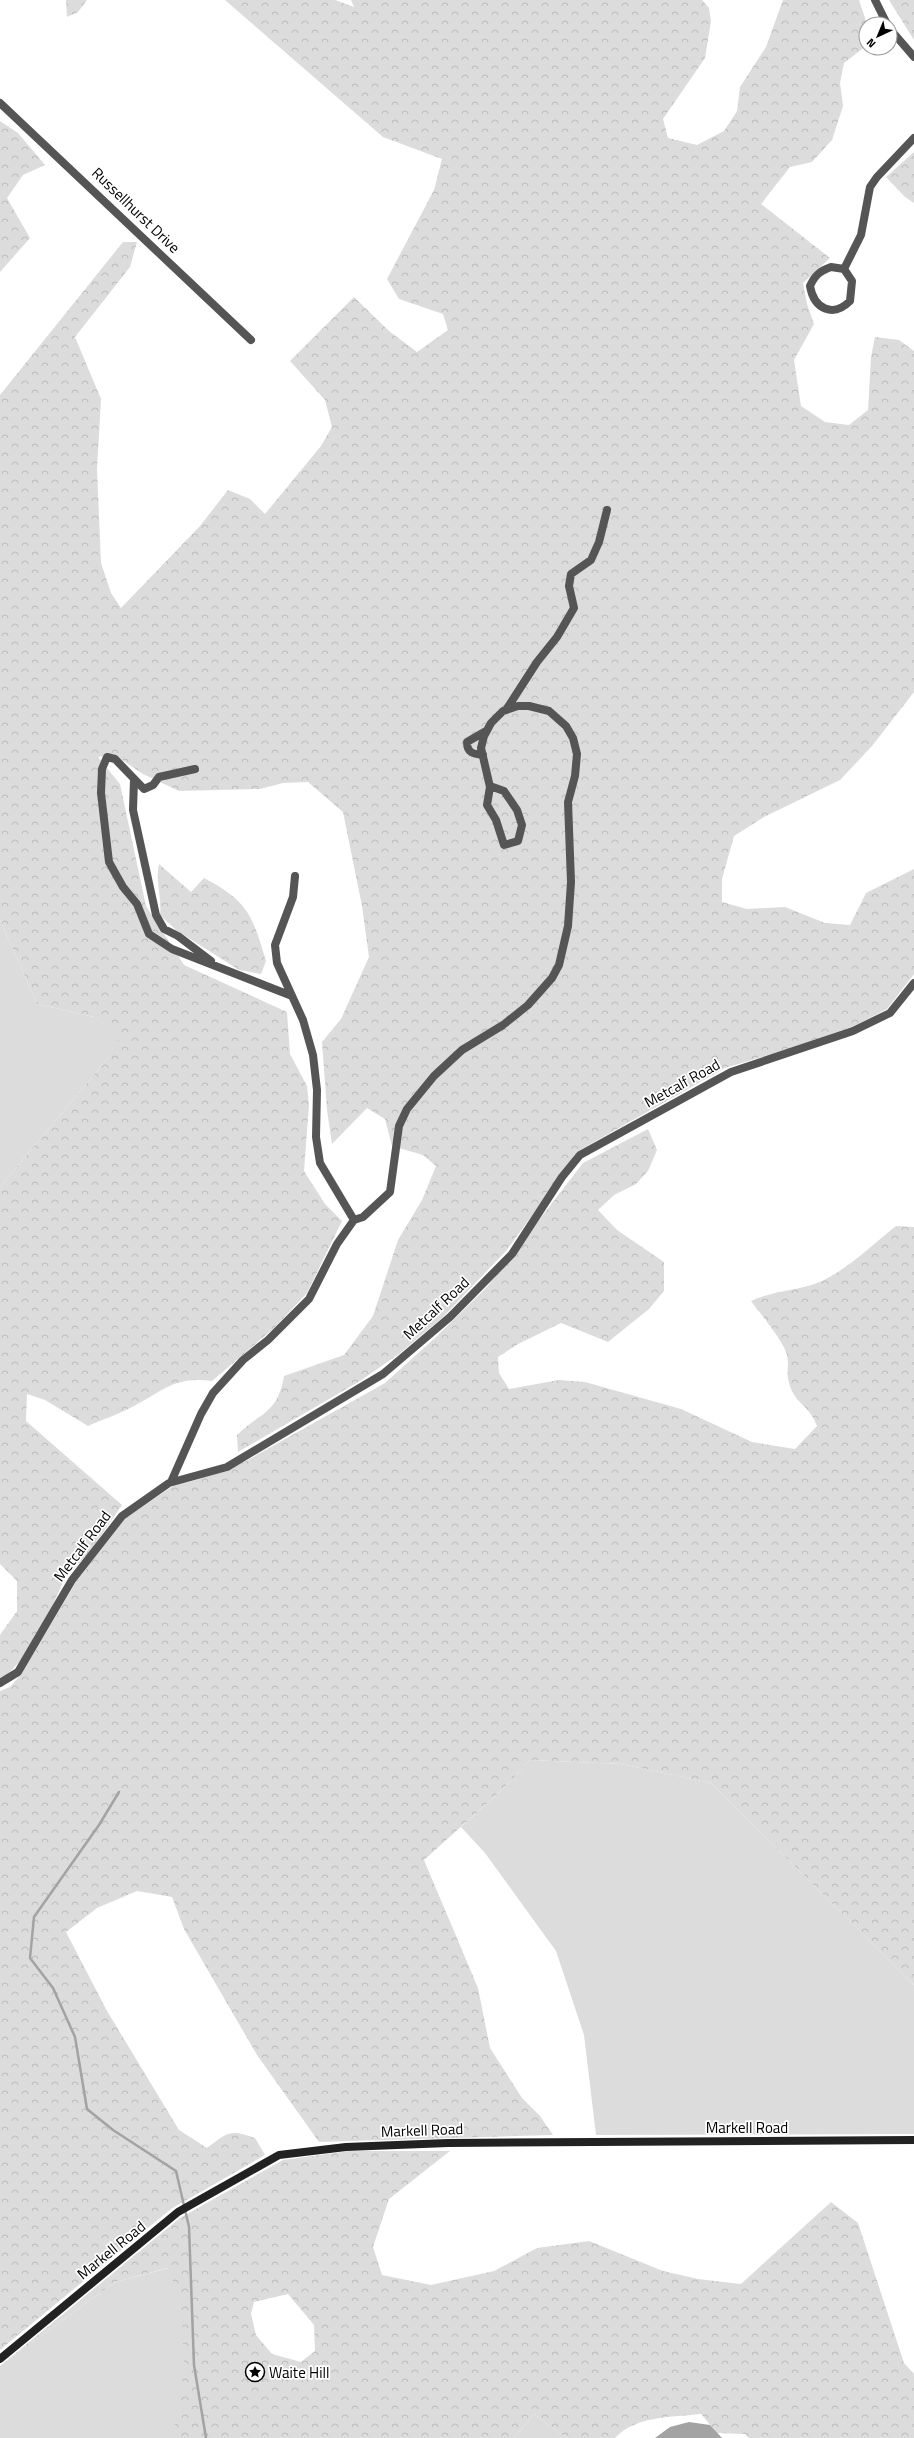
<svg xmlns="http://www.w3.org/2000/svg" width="914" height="2438" font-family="'Titillium Web',sans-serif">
  <defs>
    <pattern id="forest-crowns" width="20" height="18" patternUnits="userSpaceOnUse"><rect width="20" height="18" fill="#dcdcdc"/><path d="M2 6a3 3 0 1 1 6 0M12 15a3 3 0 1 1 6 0" fill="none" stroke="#bbb"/></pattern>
  </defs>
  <rect width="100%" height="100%" fill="#fff"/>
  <path fill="#dcdcdc" d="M0,920L37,1004L94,1017L121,1036L107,1059L0,1187Z
    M530,1760L621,1764L711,1783L914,1985V2134L596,2135L584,2035L556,1951L485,1853L461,1827L503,1789Z
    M204,2259L266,2438H0V2366L115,2282Z
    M534,2414L566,2438H514Z"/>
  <path fill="url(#forest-crowns)" fill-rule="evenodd" d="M66,0H87L78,12L67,17Z
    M225,0H335L354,7L351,0H702L709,8L711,21L705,58L663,119L668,138L697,145L724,131L737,111L740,87L766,47L783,0H859L867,24L866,46L844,63L840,83L843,106L832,140L812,162L790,167L761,204L830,258L803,283L807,304L814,324L794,360L801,406L825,422L849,425L868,410L871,357L875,337L899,340L914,351V692L872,746L840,780L764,817L734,836L722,879V902L747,909L785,907L825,923L850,925L866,893L914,869V974L887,1009L854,1026L794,1047L725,1068L580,1150L506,1251L443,1317L399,1354L360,1381L238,1452L237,1435C261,1412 278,1413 284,1376L344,1355L373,1316L398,1240L422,1200L436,1166L423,1155L392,1146L385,1119L367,1108L332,1144L327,1110L322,1042L341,1019L369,957L362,906L343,812L308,782L283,783L260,789L179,791L143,774L113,754L98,757L120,784L146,906L184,965L287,1012L290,1054L307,1086L309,1105L304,1171L325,1204L342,1221L307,1293L274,1328L212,1381C175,1376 164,1390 134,1406C120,1414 103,1419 88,1426L45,1400L27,1394L26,1421L122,1505L91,1550L64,1580L51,1609L20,1661L6,1676L0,1678V1635L17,1611V1581L0,1564V1187L107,1059L120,1036L94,1017L37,1004L0,920V395L123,242H137L130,267L75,337L101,399L97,469L101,563L111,593L121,608L200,526L228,490L250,499L265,514L321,446L332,427L325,400L290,361L354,297L389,331L417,352L448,330L443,314L399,299L387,279L434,190L442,159L383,137Z
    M889,0H914V40Z
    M0,121L18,133L45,165L23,175L7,198L30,238L0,272Z
    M914,152V203L905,197L886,177Z
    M159,864L191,892L204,878C249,902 252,915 266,961L261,974L239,970L176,930L160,915C162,897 155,882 159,864Z
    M648,1129L657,1150L648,1171L636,1184L614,1195L598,1210L617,1230L664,1262V1291L649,1309L608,1342L561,1323L518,1344L498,1357L499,1373L509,1389L559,1380L585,1382L681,1409L752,1442L795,1449L817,1426C810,1407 799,1405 792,1391C784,1374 790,1370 787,1355C784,1342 760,1313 751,1301C774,1290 800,1291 822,1281C849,1268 872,1245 896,1226L914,1227V1985L711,1783L621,1764L530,1760L503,1789L424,1860L478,1988L490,2048L522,2098L540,2116L553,2135L319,2142L257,2055L184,1929L172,1897L137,1891L97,1908L66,1932L107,2011L179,2130L207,2148C228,2132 230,2129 255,2138L265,2155L171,2209L0,2350V1691L10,1687L22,1673L76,1582L124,1519L173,1486L196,1480L246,1461L385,1383L436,1337L487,1287L583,1163Z
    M349,2151H450L389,2199L373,2247L382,2275L431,2285L494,2271L537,2248L589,2241L663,2271L698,2279L741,2284L831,2202L858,2223L904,2363L914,2374V2438H749L745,2434L717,2433L701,2414C672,2417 635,2416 615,2438H566L534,2414L514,2438H248L236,2434L222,2438H167L177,2420L182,2388L184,2359L181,2302L168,2268L115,2282L0,2366L180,2218L283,2160ZM288,2294L314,2325L315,2351L301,2362L272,2354L256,2335L251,2314L254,2302Z"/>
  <path fill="#a3a3a3" d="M689,2422L710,2425L722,2438H655L670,2427Z"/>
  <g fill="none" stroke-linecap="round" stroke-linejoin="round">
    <path stroke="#a3a3a3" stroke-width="2.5" d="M119,1792L99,1825L34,1917L30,1958L53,1988L75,2037L87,2109L113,2130L176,2171L189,2227L194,2365L206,2438"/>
    <path stroke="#555" stroke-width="8" d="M875,0L887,24
      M890,29L914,57
      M0,103L251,340
      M831,267L844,269L852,281L850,301C833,318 814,309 810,286C815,275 820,271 831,267Z
      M844,269L861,235L870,187L877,177L914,138
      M506,710L537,662L557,637L574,608L569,586L571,574L591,560L599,542L607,510
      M483,755C473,754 467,753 467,742L486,731
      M195,769L159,777L153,785L144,789L115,759L107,757L102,769L101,793L109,862L123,887L137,904L149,934L172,949L292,996
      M134,780L133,810L156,915L164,929L178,936L211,961
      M295,876L293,897L275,945L277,963L303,1020L313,1055L317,1090L316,1137L320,1163L354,1220
      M171,1482L201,1414L213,1393L243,1360L268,1340L309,1299L337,1244L354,1220L363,1217L390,1192L399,1126L407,1109L434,1076L462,1050L503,1025L528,1005L552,978L559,965L568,926L571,882L568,802L575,776L577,754L573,738L566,726L549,711L529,706H518L503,711L491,723L484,736L481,748L490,787L487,805L496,820L504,845L518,841L522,825L517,810L504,791L490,786
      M0,1683L18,1672L72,1580L122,1516L169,1483L227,1467L383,1374L450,1317L512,1254L562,1177L580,1155L731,1072L853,1031L890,1013L914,983"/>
    <path stroke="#222" stroke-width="8" d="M0,2359L178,2212L279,2155L346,2147L448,2143L914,2140"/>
  </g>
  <defs>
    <symbol id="sight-ring" viewBox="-11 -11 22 22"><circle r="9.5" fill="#fff" stroke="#000" stroke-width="1.5"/><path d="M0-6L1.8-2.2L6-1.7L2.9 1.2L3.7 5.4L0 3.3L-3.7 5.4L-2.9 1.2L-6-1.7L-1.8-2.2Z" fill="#000"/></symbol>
  </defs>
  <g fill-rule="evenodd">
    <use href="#sight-ring" x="244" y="2361" width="22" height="22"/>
  </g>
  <g text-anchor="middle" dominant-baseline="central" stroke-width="3.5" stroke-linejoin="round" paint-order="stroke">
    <g font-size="15" fill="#000" stroke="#fff">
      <text transform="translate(136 210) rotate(44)">Russellhurst Drive</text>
      <text transform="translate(682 1083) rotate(-29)">Metcalf Road</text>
      <text transform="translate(436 1308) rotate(-43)">Metcalf Road</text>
      <text transform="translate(82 1546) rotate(-53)">Metcalf Road</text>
      <text x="747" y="2127">Markell Road</text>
      <text transform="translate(422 2130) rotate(-2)">Markell Road</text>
      <text transform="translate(111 2250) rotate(-39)">Markell Road</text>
    </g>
    <g font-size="15" fill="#000" stroke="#fff" text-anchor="start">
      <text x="269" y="2372">Waite Hill</text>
    </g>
  </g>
  <g transform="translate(878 36) rotate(224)"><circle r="19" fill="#ffffff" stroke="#999999"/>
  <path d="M0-3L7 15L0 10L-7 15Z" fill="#000000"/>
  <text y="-6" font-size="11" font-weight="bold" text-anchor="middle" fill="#000000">N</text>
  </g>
</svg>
